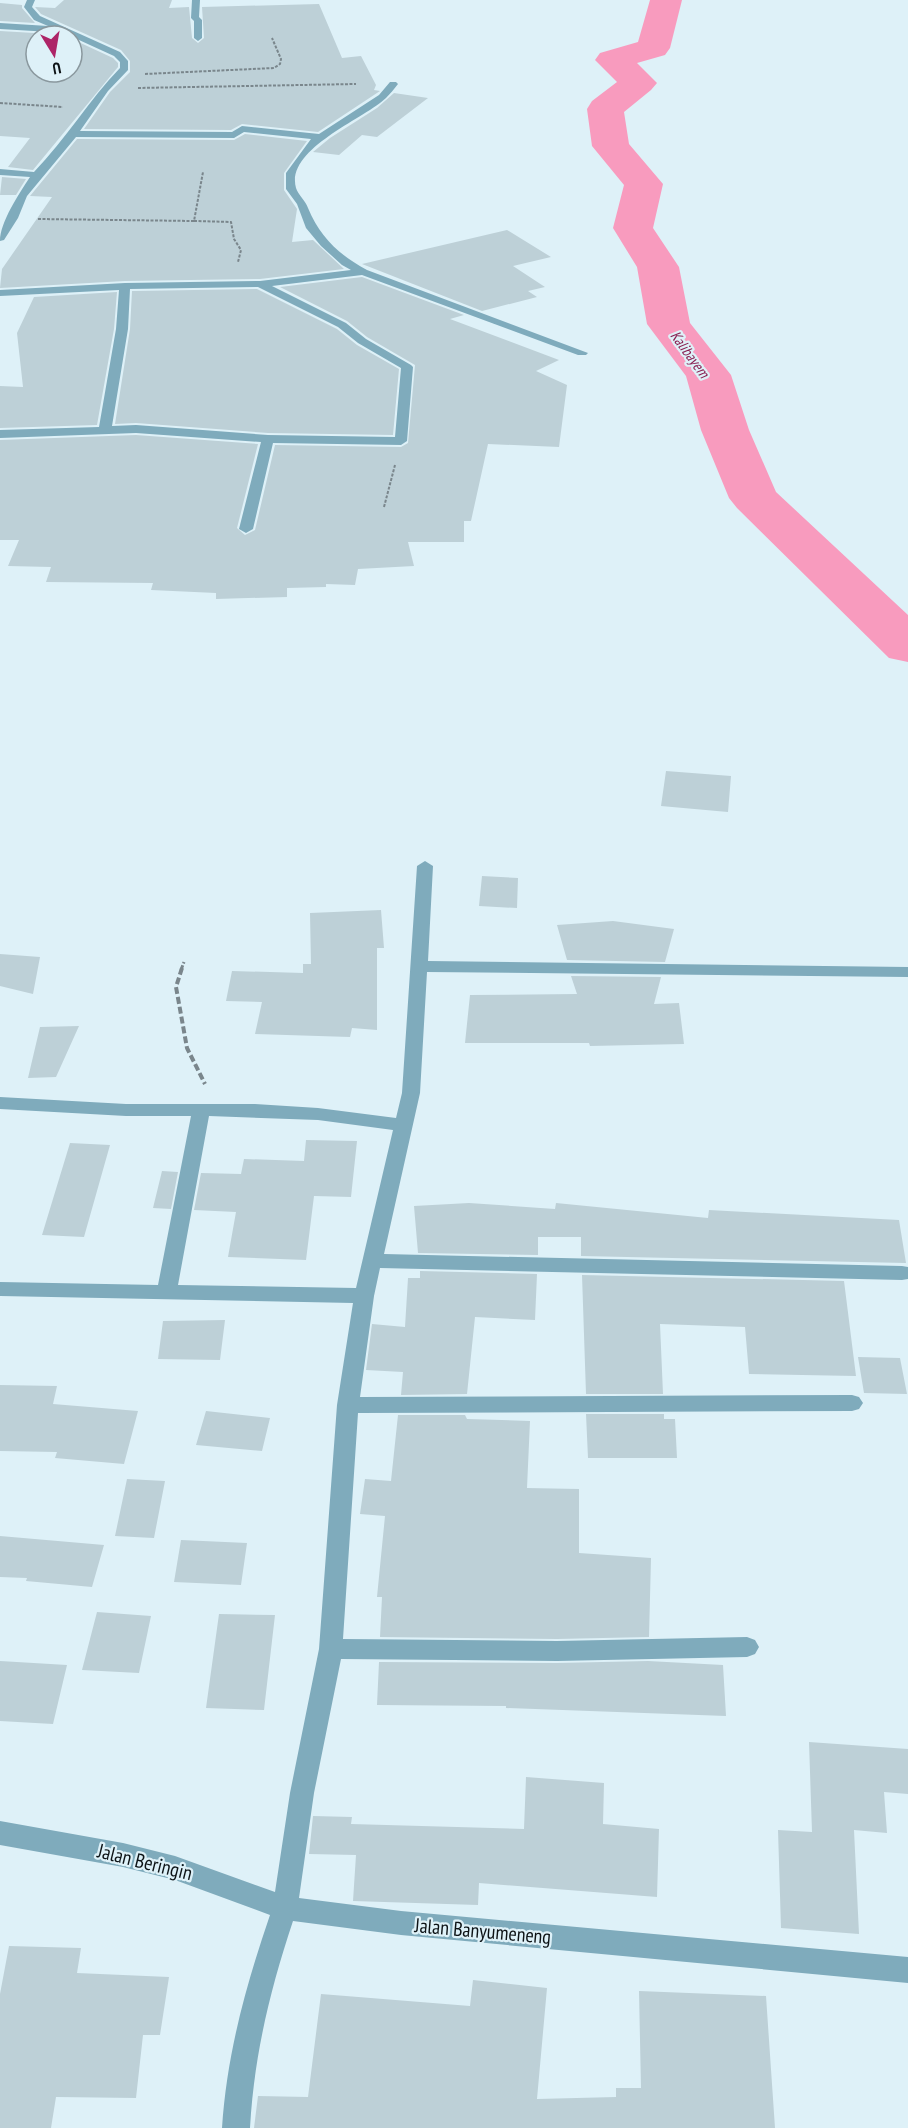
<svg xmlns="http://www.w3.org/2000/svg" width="908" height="2128" font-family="'PT Sans Narrow',sans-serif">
  <rect width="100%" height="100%" fill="#def1f8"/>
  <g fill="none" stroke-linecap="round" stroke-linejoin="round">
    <path fill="#f89bbe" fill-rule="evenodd" d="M650,0H682L670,48L665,55L637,63L657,83L651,90L624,112L629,144L663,184L653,228L679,267L690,323L731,375L749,430L776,492L908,615V662L889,658L737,508L729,498L701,430L686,376L647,324L637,267L613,228L624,185L592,146L587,109L592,101L617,82L595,60L600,53L638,42Z"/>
  </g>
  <path fill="#bdd0d7" d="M64,0H172L169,8L189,7L192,38L198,43L204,38L202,7L319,4L342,58L361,56L376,85L374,90L380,91L318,132L242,124L231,130L84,129L110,92L130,72V61L121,50L41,14L35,7L55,8Z
    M0,3L22,5V8L35,23L0,21Z
    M0,31L51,34L55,32L65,36H36V72H72V39L113,58L118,63V67L33,170L8,167L30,138L0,136Z
    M394,93L428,98L377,137L362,135L339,155L313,152L330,138L377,108Z
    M245,134L307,141L284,173V190L297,209L292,242L313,240L344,269L260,279L125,281L0,288L2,269L52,197L30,196L77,139L234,140Z
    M2,177L26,179L16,195H0Z
    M507,230L551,257L513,266L545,287L528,291L537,297L482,311L362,264Z
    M362,277L464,315L450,319L559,360L536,371L567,385L559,447L488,444L471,521H464V542H408L414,566L358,569L355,585L326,584V587L287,588V597L216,599V593L151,590L153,583L46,582L51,567L8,566L19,540H0V440L136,435L258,444L237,528L245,535L255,530L275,445L401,447L408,443L415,365L367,337L347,321L280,287Z
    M257,289L337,329L357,345L399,369L393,435L268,433L136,423L115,424L130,329L132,291Z
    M117,292L114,329L97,425L0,428V386L23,387L17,333L34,297Z
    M666,771L731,776L728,812L661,806Z
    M482,876L518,878L517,908L479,906Z
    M381,910L384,948H377V1030L352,1028L350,1037L255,1034L262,1002L226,1001L232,971L303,973V964H311L310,913Z
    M613,921L674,929L665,962L567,960L557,925Z
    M0,954L40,957L33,994L0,986Z
    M571,976L661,977L654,1004L679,1003L684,1044L590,1046L589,1043H465L470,995L577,994Z
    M79,1026L56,1077L28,1078L40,1027Z
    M306,1140L357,1141L351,1197L314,1196L306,1260L228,1257L236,1212L194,1210L201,1173L241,1174L244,1159L304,1161Z
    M70,1143L110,1145L84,1237L42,1235Z
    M162,1171L178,1172L171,1209L153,1208Z
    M469,1203L555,1209L556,1203L708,1218L709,1210L899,1220L906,1263L581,1256V1237H538V1255L418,1253L414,1206Z
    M420,1271L537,1274L535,1320L475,1317L467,1394L401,1395L403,1372L366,1370L372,1324L405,1327L408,1278H420Z
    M582,1275L844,1281L856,1376L749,1374L745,1327L660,1324L663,1394H586Z
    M225,1320L220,1360L158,1359L163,1321Z
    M858,1357L900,1358L907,1394L864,1393Z
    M0,1385L57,1386L53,1404L138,1411L124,1464L55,1458L57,1452L0,1451Z
    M206,1411L270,1418L262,1451L196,1445Z
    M586,1414H664V1419H675L677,1458H588Z
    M398,1415H465L467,1419L530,1421L527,1488L579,1489V1553L651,1558L649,1637L557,1639L380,1637L382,1597H377L385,1516L360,1514L365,1479L391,1481Z
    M127,1479L165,1481L154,1538L115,1536Z
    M0,1536L104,1545L92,1587L26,1581L27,1578L0,1577Z
    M181,1540L247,1543L241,1585L174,1582Z
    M97,1612L151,1616L139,1673L82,1670Z
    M219,1614L275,1615L264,1710L206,1708Z
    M0,1661L67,1665L53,1724L0,1721Z
    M648,1661L723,1665L726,1716L506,1708V1706L377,1705L379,1662L557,1663Z
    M809,1742L908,1749V1794L884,1792L887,1833L854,1830L859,1934L781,1928L778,1830L812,1832Z
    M526,1777L604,1783L603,1824L659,1829L657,1897L479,1883L478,1905L353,1901L356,1855L309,1854L313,1816L352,1817L351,1824L524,1829Z
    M9,1946L81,1948L77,1973L169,1977L160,2035H143L136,2098L56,2097L51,2128H0V1994Z
    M473,1980L547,1988L537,2099L616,2097V2088H641L639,1991L766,1996L775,2128H254L258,2096L308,2097L321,1994L470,2006Z"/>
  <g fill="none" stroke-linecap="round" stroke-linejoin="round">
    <path stroke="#7a868c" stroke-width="2" stroke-dasharray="3 1.5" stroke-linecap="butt" d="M145,74L274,68L280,64L281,59L272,38
      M138,88L356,84
      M0,103L63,107
      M38,219L194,221L203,172
      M194,221L231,222L234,239L241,250L238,262
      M384,507L395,465"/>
    <path stroke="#7a868c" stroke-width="3" stroke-dasharray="5 2" stroke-linecap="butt" d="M181,970L184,962"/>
    <path stroke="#7a868c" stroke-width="4" stroke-dasharray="7 3" stroke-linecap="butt" d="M182,968L176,987L187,1048L205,1084"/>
    <path fill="#7fabbc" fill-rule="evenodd" d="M27,0H35L32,7L40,16L120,52L128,61V70L108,91L80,131L232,132L242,126L319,134L379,95L390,82H396L398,84C394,89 390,94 386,98C364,119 285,149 296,188C298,195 306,201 308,208C320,237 339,255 367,270L588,353L586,355H578L362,275L272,286L346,323L366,339L411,365L413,367L407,441L401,445L273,443L253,529L246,533L239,529L261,442L136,433L0,438V430L99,427L116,329L119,290L0,296V290L125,283L260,281L351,270L342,265L321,246L306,228L297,204L286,189V173L311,139L244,132L234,138L76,137L27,196L18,218L4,240L0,241C0,222 19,194 30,177L0,175V169L34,172C66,139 89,100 120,68V62L114,56L55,29L51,32L0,29V23L48,26L34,20L24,7ZM258,287L338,327L358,343L401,368L395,437L268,435L136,425L112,426L128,329L130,289Z
      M192,0H200L199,17L202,20V38L198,41L194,38V21L191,18Z
      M425,861L433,866L428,961L908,967V977L427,972L420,1093L384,1254L902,1266L908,1267V1279L902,1280L380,1268L374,1296L360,1397L852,1395L859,1397L863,1403L859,1409L852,1411L358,1413L343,1639L557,1641L747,1637L755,1640L759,1647L755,1654L747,1657L557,1661L341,1659L314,1793L299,1898L401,1911L908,1957V1983L401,1935L293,1921C270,1990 254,2056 250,2128H222C227,2053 246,1985 270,1915L175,1880L123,1867L0,1845V1821L123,1843L175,1856L275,1892L290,1793L319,1649L337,1405L353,1303L0,1296V1282L158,1285L191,1116H126L0,1109V1097L126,1104H255L318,1108L396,1118L402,1093L417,866ZM209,1116L318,1120L393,1130L356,1288L178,1285Z"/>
  </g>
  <g text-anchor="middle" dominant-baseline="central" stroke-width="4.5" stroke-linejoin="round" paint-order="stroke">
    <g font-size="15" font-style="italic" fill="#8a2052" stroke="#def1f8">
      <text transform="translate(690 354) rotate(54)">Kalibayem</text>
    </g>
    <g font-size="20" fill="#0d1316" stroke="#def1f8">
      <text transform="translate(145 1862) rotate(14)">Jalan Beringin</text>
      <text transform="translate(483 1931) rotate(5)">Jalan Banyumeneng</text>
    </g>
  </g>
  <g transform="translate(54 54) rotate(169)"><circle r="28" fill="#def1f8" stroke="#8a989e" stroke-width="1.5"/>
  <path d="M0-4.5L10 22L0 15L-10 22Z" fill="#ad2467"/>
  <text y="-9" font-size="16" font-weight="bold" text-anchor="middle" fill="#0d1316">U</text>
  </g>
</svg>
